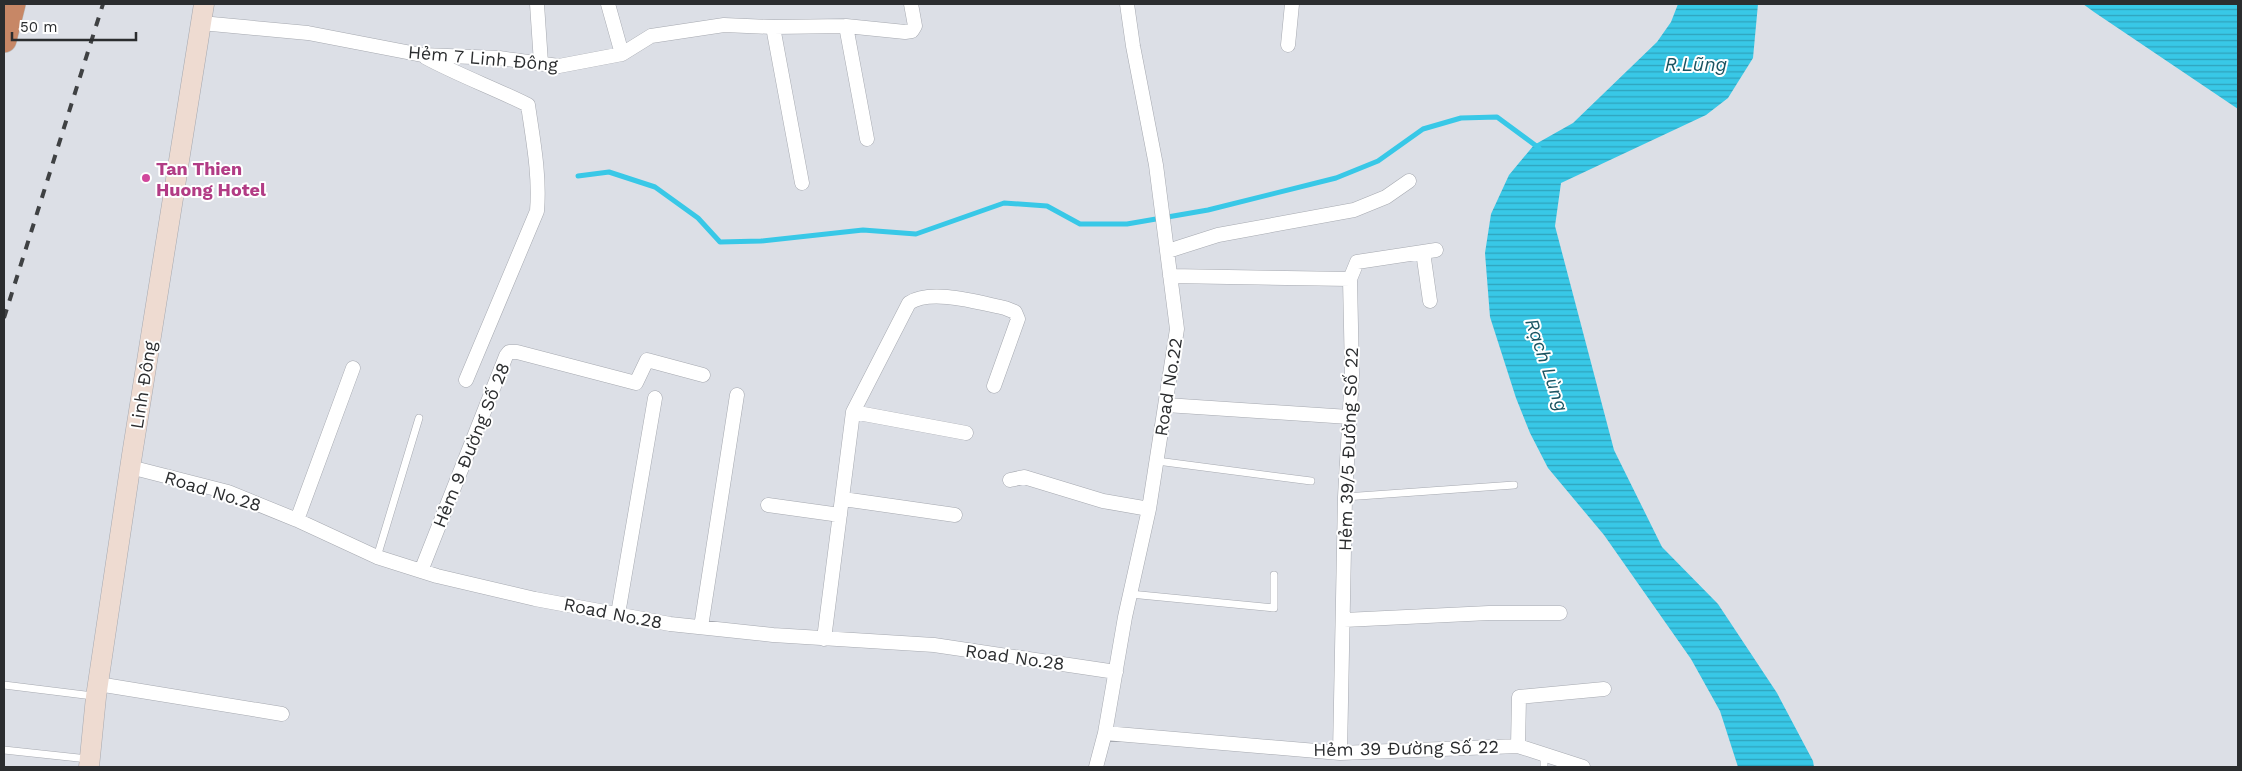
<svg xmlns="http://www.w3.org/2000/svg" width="2242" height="771" font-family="'Work Sans',sans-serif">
  <defs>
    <pattern id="water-rules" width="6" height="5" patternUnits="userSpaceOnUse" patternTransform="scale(1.25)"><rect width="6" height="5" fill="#38c8e7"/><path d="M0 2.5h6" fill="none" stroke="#2fa3bc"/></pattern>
  </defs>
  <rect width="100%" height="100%" fill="#dcdfe6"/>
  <path fill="url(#water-rules)" d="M1678,4H1758L1753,58L1728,98L1706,115L1561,183L1555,226L1614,450L1662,547L1718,604L1777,693L1813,761L1814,767H1738L1720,711L1691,659L1604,535L1548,468L1530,433L1516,398L1490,317L1485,253L1491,214L1509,175L1534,145L1573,123L1657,42L1671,22Z
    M2083,4H2238V109L2094,12Z"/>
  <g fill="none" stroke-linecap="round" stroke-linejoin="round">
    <path stroke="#38c8e7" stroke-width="5" d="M578,176L609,172L655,187L698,218L720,242L761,241L863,230L916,234L1004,203L1047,206L1080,224H1127L1208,210L1336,178L1378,161L1423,129L1461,118L1497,117L1539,148"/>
    <defs>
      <path id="lane" d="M1157,461L1311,481
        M1345,497L1514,485
        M377,557L419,418
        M1130,594L1274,608V575
        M4,685L93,696
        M4,750L88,759
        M1544,754V767"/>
      <path id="street" d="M537,4L541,63
        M608,4L622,54
        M201,23L308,33L422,55L499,58L559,66L622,54L651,36L724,25L773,27L846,26L905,32L912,31L915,26L911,4
        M846,26L867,139
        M773,27L802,183
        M1288,45L1292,4
        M425,57C458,75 494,88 528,105C533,140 540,175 537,211L466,380
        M1168,251L1218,235L1354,210L1386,197L1409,181
        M1423,252L1430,301
        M1170,276L1350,279
        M1166,405L1349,417
        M853,412L966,433
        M130,467L228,492L297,520L377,557L437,576L535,599L670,624L773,635L934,645L1116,672
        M1010,480L1024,477L1103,501L1149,509
        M843,499L955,515
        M768,505L840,515
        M297,520L353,368
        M421,571L506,356L509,352H517L636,383L647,360L703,375
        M618,614L655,398
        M1344,620L1489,613H1560
        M701,627L737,395
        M824,639L853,412L909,303C931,288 980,303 1005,308L1015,312L1018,319L994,386
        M98,684L282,714
        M1105,733L1340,753L1518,746L1583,767
        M1518,746L1519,697L1604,689
        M1340,753L1345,497L1352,374L1350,279L1357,262L1436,250
        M1096,767L1105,733L1125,617L1149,509L1177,329L1156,165L1133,46L1127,4"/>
      <path id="secondary" d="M89,767L96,697L132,455L204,4"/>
      <path id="highway" d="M4,40L13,4"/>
    </defs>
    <use href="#lane" stroke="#a6a9b0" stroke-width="8"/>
    <use href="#street" stroke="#a6a9b0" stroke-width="15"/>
    <use href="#secondary" stroke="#a6a9b0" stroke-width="21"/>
    <use href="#highway" stroke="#bbbcbc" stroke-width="26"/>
    <use href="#lane" stroke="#fff" stroke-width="7"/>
    <use href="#street" stroke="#fff" stroke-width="14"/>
    <use href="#secondary" stroke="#eedbd1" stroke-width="20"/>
    <use href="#highway" stroke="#c78766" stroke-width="25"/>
    <path stroke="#3f4143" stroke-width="4" stroke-dasharray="9 9" stroke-linecap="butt" d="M4,318L103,4"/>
  </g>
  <circle fill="#d1479c" stroke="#fff" stroke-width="2" cx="146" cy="178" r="5"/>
  <g text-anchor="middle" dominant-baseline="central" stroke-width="4" stroke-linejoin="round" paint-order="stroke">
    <g font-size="18" fill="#2b2d2f" stroke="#fff">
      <text transform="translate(483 58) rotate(5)">Hẻm 7 Linh Đông</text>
      <text transform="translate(143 385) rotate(-81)">Linh Đông</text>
      <text transform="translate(1168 387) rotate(-81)">Road No.22</text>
      <text transform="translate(471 445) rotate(-68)">Hẻm 9 Đường Số 28</text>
      <text transform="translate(1348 449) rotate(-88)">Hẻm 39/5 Đường Số 22</text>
      <text transform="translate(213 491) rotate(17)">Road No.28</text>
      <text transform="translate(613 613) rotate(11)">Road No.28</text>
      <text transform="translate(1015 657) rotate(8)">Road No.28</text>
      <text transform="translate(1406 748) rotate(-1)">Hẻm 39 Đường Số 22</text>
    </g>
    <g font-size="18" font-weight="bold" fill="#b23c85" stroke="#fff" text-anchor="start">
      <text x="156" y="168">Tan Thien<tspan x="156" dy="21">Huong Hotel</tspan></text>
    </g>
    <g font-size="19" font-style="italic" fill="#1a5461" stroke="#fff">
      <text x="1696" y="64">R.Lũng</text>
      <text transform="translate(1547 365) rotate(71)">Rạch Lùng</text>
    </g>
  </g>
  <rect width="2242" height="771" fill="none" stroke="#2b2d2f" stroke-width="10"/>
  <path d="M12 32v8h124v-8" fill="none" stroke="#2b2d2f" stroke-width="2.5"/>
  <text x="20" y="32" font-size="15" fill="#2b2d2f" stroke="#ffffff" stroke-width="4" paint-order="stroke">50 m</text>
</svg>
